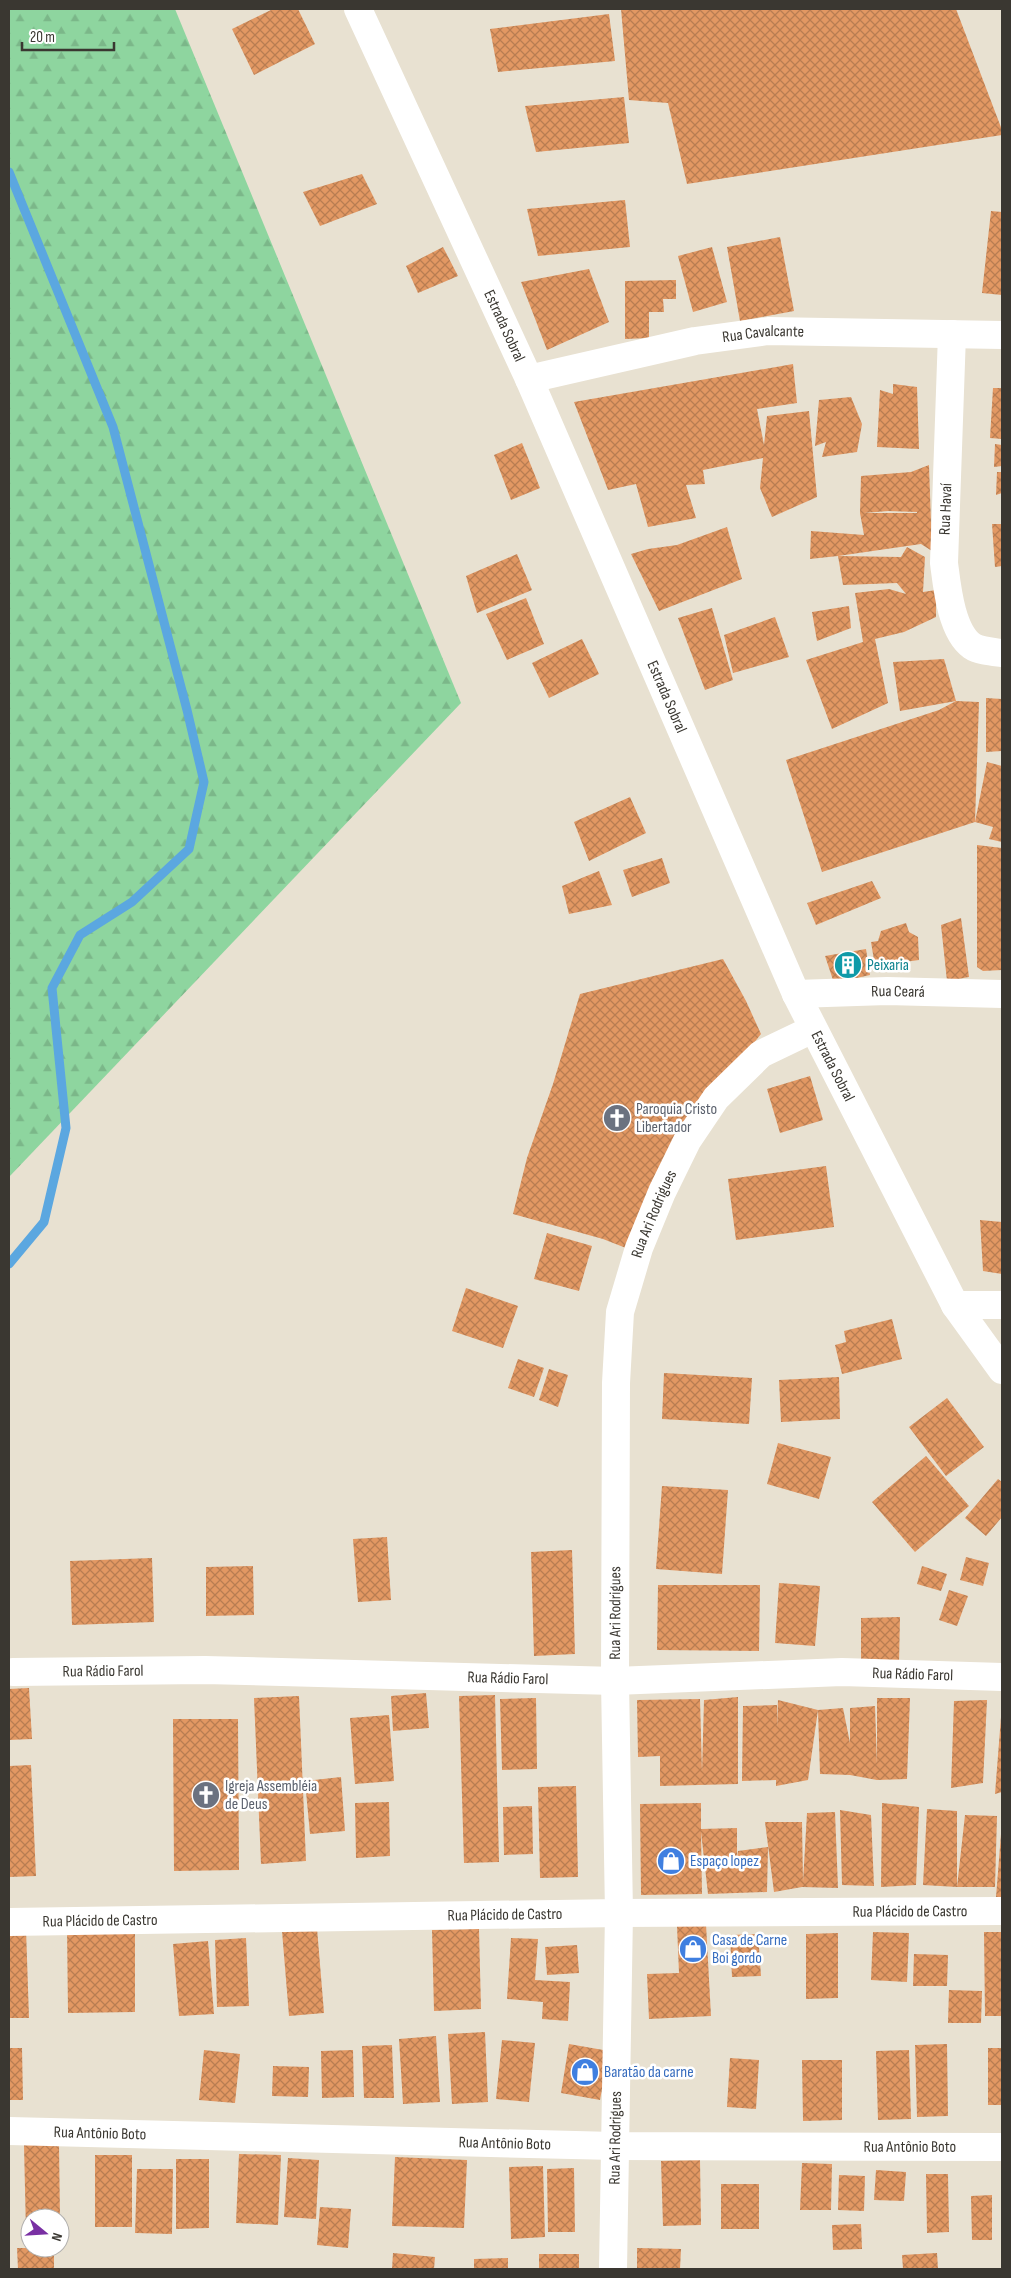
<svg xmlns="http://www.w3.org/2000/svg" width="1011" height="2278" font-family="'Sofia Sans Condensed',sans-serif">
  <defs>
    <pattern id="forest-firs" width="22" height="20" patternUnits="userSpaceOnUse" patternTransform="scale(1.25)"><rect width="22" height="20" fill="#8ed59f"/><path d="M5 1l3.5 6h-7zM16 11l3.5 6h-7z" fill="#7bb789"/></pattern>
    <pattern id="building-cross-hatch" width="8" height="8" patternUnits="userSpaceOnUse" patternTransform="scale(1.25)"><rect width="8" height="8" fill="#e29863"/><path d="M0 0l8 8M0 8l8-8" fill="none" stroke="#b87d52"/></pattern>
  </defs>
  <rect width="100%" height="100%" fill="#e8e1d1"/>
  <path fill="url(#forest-firs)" d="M9,9H175L461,703L9,1177Z"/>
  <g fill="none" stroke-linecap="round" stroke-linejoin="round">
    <path stroke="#5ba7e0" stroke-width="9" d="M9,172L113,427L187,710L204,782L189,849L132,902L80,935L52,988L66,1128L44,1222L9,1264"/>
  </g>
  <path fill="url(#building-cross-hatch)" fill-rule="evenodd" d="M273,9H298L315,44L254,75L232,29Z
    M621,9H956L1002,130V135L687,184L668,103L629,100Z
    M609,14L615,61L498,72L490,29Z
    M624,97L629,143L536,152L525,106Z
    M362,174L377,204L320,226L303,192Z
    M625,200L630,247L538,256L527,209Z
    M991,211L1002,212V295L982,293Z
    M780,237L794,311L740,321L727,247Z
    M443,247L458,276L418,293L406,266Z
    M712,247L727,302L693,312L678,256Z
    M589,269L609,322L547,350L521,282Z
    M676,280V299H663L664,312H649V338L625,339V281Z
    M793,364L797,403L757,409L764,445L767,416L809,411L817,497L772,517L760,488L763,458L703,470L705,484L686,485L696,518L648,527L636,484L608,490L574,402Z
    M893,384L917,387L919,449L877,447L880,390L893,394Z
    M993,388H1002V439L990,438Z
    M851,397L862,424L857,452L822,457L826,442L815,446L819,400Z
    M522,443L540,488L511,500L494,455Z
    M995,444L1002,445V466L994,467Z
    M929,465L932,551L921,544L838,556L901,557L907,547L925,557L923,592L936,590V617L904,632L875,639L888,703L832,729L806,660L863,642L855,593L889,589L906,594L897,583L843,585L838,556L810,559L811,531L864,535L860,513L861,476L911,472ZM888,511L917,512V513H864Z
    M997,472H1002V493L996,495Z
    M992,524H1002V566L995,567Z
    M727,527L742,579L659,611L631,554L648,549L677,545Z
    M517,554L532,590L477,613L466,576Z
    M526,598L544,644L507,660L486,614Z
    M849,606L851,628L817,641L812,612Z
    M712,608L733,680L705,690L678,618Z
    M775,617L789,657L733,673L724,635Z
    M582,639L599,674L549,698L532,663Z
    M944,659L956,701L900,711L893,662Z
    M986,698L1002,699V751L986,752Z
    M956,701L979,702L975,822L822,872L786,760L939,710Z
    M987,762L1002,766V842L989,839L993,827L975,822Z
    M630,797L646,833L589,861L574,822Z
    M977,845L1002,848V970L983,971L977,967Z
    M662,858L670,883L632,897L623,870Z
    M599,871L612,905L569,914L562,886Z
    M872,881L881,898L816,925L807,903Z
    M961,918L969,977L947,981L941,925Z
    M906,923L909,932L918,937L919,960L875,966L871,942L878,941L881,931Z
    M866,949L870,975L834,983L825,956Z
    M723,959L746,1001L761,1034L666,1153L631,1250L603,1239L513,1214L527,1158L553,1084L580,994Z
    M810,1076L823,1120L780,1133L767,1089Z
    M826,1166L834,1227L736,1240L728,1179Z
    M980,1220L1002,1222V1274L983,1271Z
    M547,1233L592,1246L579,1291L534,1279Z
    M466,1288L518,1306L503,1348L452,1331Z
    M892,1319L902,1359L842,1374L835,1345L846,1342L844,1331Z
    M518,1359L544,1368L534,1397L508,1388Z
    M549,1369L568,1375L558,1407L539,1400Z
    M664,1373L752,1378L749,1424L662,1419Z
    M839,1377L840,1419L781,1422L779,1380Z
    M947,1398L984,1447L946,1476L909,1427Z
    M778,1443L831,1457L819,1499L767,1484Z
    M926,1456L969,1506L915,1552L872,1502Z
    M998,1479L1002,1482V1517L986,1536L965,1518Z
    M662,1486L728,1490L722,1574L656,1569Z
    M387,1537L391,1600L358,1602L353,1539Z
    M572,1550L575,1654L534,1656L531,1552Z
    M966,1557L989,1563L983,1586L960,1580Z
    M152,1558L154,1622L72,1625L70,1561Z
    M253,1566L254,1615L206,1616V1567Z
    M922,1566L947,1574L941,1591L917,1584Z
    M779,1583L820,1586L815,1646L775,1643Z
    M658,1585H760L759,1651L657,1650Z
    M949,1590L968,1596L957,1626L939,1620Z
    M900,1617L899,1665H861V1618Z
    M29,1688L32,1739L9,1740V1689Z
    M426,1693L429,1728L393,1731L391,1696Z
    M495,1695L499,1862L464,1863L459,1696Z
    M299,1696L306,1861L261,1864L254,1698Z
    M738,1697V1784L660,1786V1756L638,1757L637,1700L700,1699L702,1772L704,1700Z
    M536,1698L537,1769L502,1770L500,1699Z
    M877,1698H910L907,1779L877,1780L850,1775L820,1774L818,1710L808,1780L776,1786V1780L742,1781L743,1706L777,1705V1727L778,1700L818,1710L843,1708L850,1743V1708L875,1706L877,1764Z
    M987,1700L983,1783L951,1788L954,1701Z
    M389,1715L394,1781L355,1784L350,1718Z
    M1001,1717L1002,1792L995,1794Z
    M173,1719H238L239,1870L174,1871Z
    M31,1765L36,1876L9,1877V1766Z
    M341,1777L345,1831L310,1834L305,1781Z
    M576,1786L578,1877L540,1878L538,1787Z
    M389,1802L390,1856L356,1858L355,1803Z
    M701,1803V1829L737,1828V1858L738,1851L768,1847L767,1892L708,1894L701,1832L702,1894L641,1895L640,1804Z
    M882,1803L919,1807L916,1885L881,1887Z
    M532,1806L533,1854L504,1855L503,1807Z
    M927,1809L957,1811V1887L965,1815L997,1816L995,1887H957L923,1885Z
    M840,1810L871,1815L874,1886L842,1885Z
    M835,1812L838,1888L802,1887L774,1892L765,1822H802L803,1882L807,1813Z
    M1001,1834H1002V1897H996Z
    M706,1924L711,2016L649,2019L647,1974L679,1973L677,1926Z
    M135,1926V2012L68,2013L67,1927Z
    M317,1928L324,2013L289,2016L282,1931Z
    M9,1929H26L29,2018H9Z
    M479,1929L481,2009L434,2011L432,1930Z
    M873,1932L909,1933L907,1982L871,1980Z
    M984,1932H1002V2016H985Z
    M838,1933V1998L806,1999V1934Z
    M758,1934L761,1976L732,1977L730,1935Z
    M246,1938L249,2006L217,2007L215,1940Z
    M511,1938L538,1939L535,1980L570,1982L568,2021L542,2019L543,2002L507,1999Z
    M208,1941L214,2014L179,2016L173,1944Z
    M577,1945L579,1973L547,1975L545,1947Z
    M914,1954L948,1955L947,1986H913Z
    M949,1990L982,1991L981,2023H948Z
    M485,2032L488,2102L452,2104L448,2034Z
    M436,2036L440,2102L403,2104L399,2039Z
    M502,2040L535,2043L529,2102L496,2099Z
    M569,2044L609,2051L600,2100L561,2093Z
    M947,2044L948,2116L917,2117L915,2045Z
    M392,2045L394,2098H364L362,2046Z
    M9,2048H22L23,2100H9Z
    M988,2048H1002V2105H988Z
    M204,2050L240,2054L235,2103L199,2100Z
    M353,2050L354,2097L322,2098L321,2051Z
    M909,2050L911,2119L878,2120L876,2051Z
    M730,2058L759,2060L756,2109L727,2107Z
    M802,2060H842V2120L803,2121Z
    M273,2066L309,2067L308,2097L272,2096Z
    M59,2144L60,2218H30V2233H26L24,2145Z
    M239,2154L281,2155L278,2225L236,2223Z
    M95,2155H132V2227H95Z
    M395,2157L467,2160L464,2228L392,2226Z
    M288,2158L319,2160L316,2219L284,2217Z
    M176,2159H209V2228L176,2229Z
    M700,2160L701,2225L663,2226L661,2161Z
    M802,2163L832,2164L831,2210H800Z
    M543,2166L545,2237L511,2239L509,2167Z
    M574,2168L575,2232H548L547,2169Z
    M137,2169H173L172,2234L135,2233Z
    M876,2170L906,2172L904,2201L874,2200Z
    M926,2174H948L949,2232L927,2233Z
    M839,2175L865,2176L864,2211L838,2210Z
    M721,2184H759V2229H721Z
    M992,2195V2240H972L971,2196Z
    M320,2207L351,2209L348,2248L317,2245Z
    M861,2224L862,2249L833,2250L832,2225Z
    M17,2248H54V2269H18Z
    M637,2248L681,2249L680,2269H637Z
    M393,2253L435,2257L434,2269H392Z
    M937,2253L938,2269H903L902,2255Z
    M539,2254H579V2269H539Z
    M508,2258V2269H474V2259Z"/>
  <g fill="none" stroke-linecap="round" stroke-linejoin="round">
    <g stroke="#fff" stroke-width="28">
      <path d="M952,334L944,563C947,586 951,631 972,646C979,651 994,652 1002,653"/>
      <path id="s1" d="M529,379L695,341L768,331L1002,335"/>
      <path id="s2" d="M796,994L887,991L1002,994"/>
      <path d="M955,1305H1002"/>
      <path id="s3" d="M13,1672L205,1670L615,1681L842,1672L1002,1677"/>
      <path id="s4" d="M9,1922L619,1913L1002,1911"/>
      <path id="s5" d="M9,2131L614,2146L1002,2147"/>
      <path id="s6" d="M613,2269L619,1913L615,1681L616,1383L620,1312L639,1248L662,1192L687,1141L716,1098L761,1054L813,1029"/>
    </g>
    <path stroke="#fff" stroke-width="28" id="s7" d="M358,9L529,379L796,994L955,1305L1002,1370"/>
  </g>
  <defs>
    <symbol id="building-disc" viewBox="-11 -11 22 22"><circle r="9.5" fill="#0f9aa8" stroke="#fff"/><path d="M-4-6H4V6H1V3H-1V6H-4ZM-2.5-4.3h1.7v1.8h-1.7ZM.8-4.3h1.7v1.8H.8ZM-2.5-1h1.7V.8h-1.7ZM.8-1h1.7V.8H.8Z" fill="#fff"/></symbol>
    <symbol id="church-disc" viewBox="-11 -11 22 22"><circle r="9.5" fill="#6b7280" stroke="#fff"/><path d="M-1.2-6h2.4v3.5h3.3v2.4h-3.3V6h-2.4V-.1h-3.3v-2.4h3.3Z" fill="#fff"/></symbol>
    <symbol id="shop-disc" viewBox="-11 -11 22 22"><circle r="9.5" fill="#3f7fe0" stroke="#fff"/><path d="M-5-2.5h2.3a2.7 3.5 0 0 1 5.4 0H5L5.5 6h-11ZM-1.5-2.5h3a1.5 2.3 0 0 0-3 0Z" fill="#fff"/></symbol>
  </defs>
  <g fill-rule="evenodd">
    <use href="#building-disc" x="832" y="949" width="32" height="32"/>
    <use href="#church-disc" x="601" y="1102" width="32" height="32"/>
    <use href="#church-disc" x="190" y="1779" width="32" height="32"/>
    <use href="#shop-disc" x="655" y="1845" width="32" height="32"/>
    <use href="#shop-disc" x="677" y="1933" width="32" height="32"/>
    <use href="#shop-disc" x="569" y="2056" width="32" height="32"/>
  </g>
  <g text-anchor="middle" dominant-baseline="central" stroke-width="5" stroke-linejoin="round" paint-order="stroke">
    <g font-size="16" fill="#3a3731" stroke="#fff">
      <text stroke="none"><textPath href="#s7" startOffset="349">Estrada Sobral</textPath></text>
      <text stroke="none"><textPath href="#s1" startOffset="239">Rua Cavalcante</textPath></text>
      <text transform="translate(946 509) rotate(-88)">Rua Havaí</text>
      <text stroke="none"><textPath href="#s7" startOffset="754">Estrada Sobral</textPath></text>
      <text stroke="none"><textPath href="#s2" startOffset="102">Rua Ceará</textPath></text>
      <text stroke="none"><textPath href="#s7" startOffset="1159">Estrada Sobral</textPath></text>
      <text stroke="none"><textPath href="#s6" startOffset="1061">Rua Ari Rodrigues</textPath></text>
      <text stroke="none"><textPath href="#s6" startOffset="656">Rua Ari Rodrigues</textPath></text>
      <text stroke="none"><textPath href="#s3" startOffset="90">Rua Rádio Farol</textPath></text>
      <text stroke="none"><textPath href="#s3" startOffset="900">Rua Rádio Farol</textPath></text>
      <text stroke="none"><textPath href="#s3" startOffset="495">Rua Rádio Farol</textPath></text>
      <text stroke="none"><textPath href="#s4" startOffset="901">Rua Plácido de Castro</textPath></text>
      <text stroke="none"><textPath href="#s4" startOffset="496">Rua Plácido de Castro</textPath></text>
      <text stroke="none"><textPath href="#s4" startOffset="91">Rua Plácido de Castro</textPath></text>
      <text stroke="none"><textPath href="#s5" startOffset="91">Rua Antônio Boto</textPath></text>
      <text stroke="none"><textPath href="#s6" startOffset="131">Rua Ari Rodrigues</textPath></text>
      <text stroke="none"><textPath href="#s5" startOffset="496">Rua Antônio Boto</textPath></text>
      <text stroke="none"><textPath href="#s5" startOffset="901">Rua Antônio Boto</textPath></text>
    </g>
    <g font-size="16" fill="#0d838f" stroke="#fff" text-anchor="start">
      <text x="867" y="965">Peixaria</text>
    </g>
    <g font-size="16" fill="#5b616d" stroke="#fff" text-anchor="start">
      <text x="636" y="1109">Paroquia Cristo<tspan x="636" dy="18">Libertador</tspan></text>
      <text x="225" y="1786">Igreja Assembléia<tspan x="225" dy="18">de Deus</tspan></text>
    </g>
    <g font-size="16" fill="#366cbe" stroke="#fff" text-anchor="start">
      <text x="690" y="1861">Espaço lopez</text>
      <text x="712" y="1940">Casa de Carne<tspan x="712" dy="18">Boi gordo</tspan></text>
      <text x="604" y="2072">Baratão da carne</text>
    </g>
  </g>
  <rect width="1011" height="2278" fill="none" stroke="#3a3731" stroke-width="20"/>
  <g transform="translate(45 2233) rotate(108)"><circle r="24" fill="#ffffff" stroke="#b0afad"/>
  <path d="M0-4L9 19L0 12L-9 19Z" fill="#7930a3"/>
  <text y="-8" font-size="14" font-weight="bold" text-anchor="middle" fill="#3a3731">N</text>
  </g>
  <path d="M22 42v8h92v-8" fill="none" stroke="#3a3731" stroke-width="2.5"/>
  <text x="30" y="42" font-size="15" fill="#3a3731" stroke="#ffffff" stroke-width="4" paint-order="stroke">20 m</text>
</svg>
